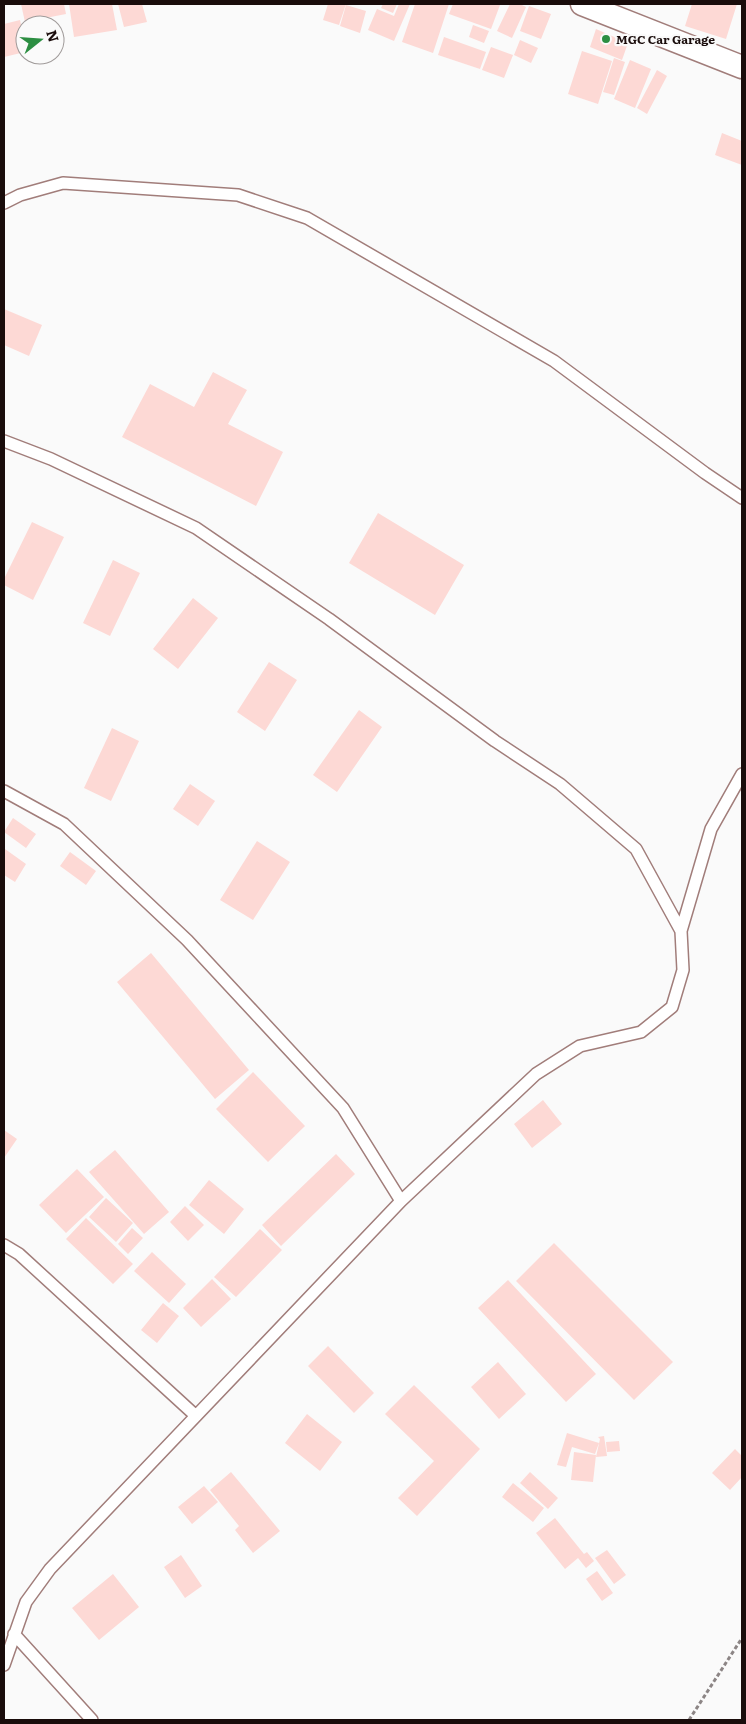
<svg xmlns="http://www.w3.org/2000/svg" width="746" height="1724" font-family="Literata,serif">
  <rect width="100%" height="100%" fill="#fafafa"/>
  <path fill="#fdd9d5" d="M21,4H64L66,14L25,22Z
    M69,4H112L117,30L74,37Z
    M118,4H142L147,22L124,27Z
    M328,4H346L339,25L323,20Z
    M383,4H397L393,13L381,8Z
    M399,4H410L394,41L368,30L377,9L394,16Z
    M415,4H449L433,53L402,42Z
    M453,4H495L500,5L491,29L449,14Z
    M510,4H520L526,7L512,38L497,31Z
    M692,4H737L726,39L685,26Z
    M346,5L366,11L360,33L340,26Z
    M529,6L551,14L541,39L520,31Z
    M20,20L25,43V52L4,57V24Z
    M473,25L489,31L484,43L469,37Z
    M596,29L628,43L622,60L590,47Z
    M444,37L486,52L480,69L438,55Z
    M520,40L538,48L531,63L514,55Z
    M491,47L513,55L504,78L482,70Z
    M582,51L612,61L598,104L568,94Z
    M614,58L625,62L614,95L603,92Z
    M630,60L651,69L635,108L614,99Z
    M657,70L667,76L647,114L637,108Z
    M722,133L742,141V165L715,155Z
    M4,309L42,325L29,356L4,345Z
    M213,372L247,390L228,424L283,452L256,506L122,437L150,384L194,407Z
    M378,513L464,565L435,615L349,563Z
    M32,522L64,537L33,600L4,585V579Z
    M113,560L140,573L110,636L83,623Z
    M193,598L218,618L178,669L153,649Z
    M269,662L297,680L265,731L237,712Z
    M359,710L382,727L337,792L313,775Z
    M112,728L139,741L111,801L84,788Z
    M190,784L215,801L198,826L173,809Z
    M13,818L36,834L26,848L4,832Z
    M257,841L290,862L253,920L220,900Z
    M5,849L26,864L15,882L4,875Z
    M70,852L96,871L86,885L60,866Z
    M151,953L249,1070L215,1099L117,982Z
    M253,1072L305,1126L268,1162L216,1109Z
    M543,1100L562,1124L532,1148L514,1124Z
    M4,1130L17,1139L4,1158Z
    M115,1150L169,1212L144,1234L89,1172Z
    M336,1154L355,1174L281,1246L262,1225Z
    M77,1169L104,1197L66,1233L39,1205Z
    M209,1180L244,1209L224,1234L189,1205Z
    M106,1198L133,1223L116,1242L89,1217Z
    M185,1206L204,1225L188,1241L170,1222Z
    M86,1218L133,1264L113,1284L66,1239Z
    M132,1228L143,1238L128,1254L118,1244Z
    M260,1229L282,1250L236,1297L214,1277Z
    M554,1243L673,1362L634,1400L516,1281Z
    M152,1252L186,1284L169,1303L134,1271Z
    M212,1279L231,1299L201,1327L183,1308Z
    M508,1280L596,1374L566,1402L478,1308Z
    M163,1303L179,1316L157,1343L141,1330Z
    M328,1346L374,1393L354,1413L308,1366Z
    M498,1362L526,1394L499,1419L471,1387Z
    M414,1385L480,1449L417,1516L398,1498L434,1461L385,1414Z
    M307,1414L342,1442L320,1471L285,1443Z
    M567,1433L599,1443L595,1454L572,1447L566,1467L557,1465Z
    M604,1436L607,1456L596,1457L600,1439L598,1437Z
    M619,1441L620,1451L607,1452L606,1442Z
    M735,1449L742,1456V1477L730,1490L712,1473Z
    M574,1452L596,1455L593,1482L571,1480Z
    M231,1472L280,1531L253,1553L235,1530L239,1526L210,1490Z
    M530,1472L558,1498L548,1509L520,1483Z
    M513,1483L544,1508L533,1522L502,1497Z
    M204,1486L218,1502L192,1524L178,1507Z
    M555,1518L584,1554L587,1552L594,1561L586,1568L578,1558L565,1569L536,1533Z
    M607,1550L626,1575L614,1584L595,1558Z
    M181,1555L202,1586L185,1598L164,1567Z
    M597,1571L613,1593L602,1601L586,1579Z
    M113,1574L139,1607L99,1640L72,1608Z"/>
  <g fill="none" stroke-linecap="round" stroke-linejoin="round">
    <defs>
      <path id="lane" d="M4,203L20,195L63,183L238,195L307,218L554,361L705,473L742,498
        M4,441L51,459L196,528L329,619L495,741L560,784L636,849L681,931L683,970L672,1007L641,1032L580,1046L536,1074L401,1201L50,1569L26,1602L4,1665
        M4,791L64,824L187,940L343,1108L401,1201
        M681,931L711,829L742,774
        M4,1245L19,1254L196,1416
        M14,1634L92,1720"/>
      <path id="street" d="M582,4L742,67"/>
    </defs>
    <use href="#lane" stroke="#a17d7a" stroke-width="14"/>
    <use href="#street" stroke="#a17d7a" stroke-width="25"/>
    <path stroke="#8c8585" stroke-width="3" stroke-dasharray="4 2.5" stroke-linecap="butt" d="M689,1720L742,1638"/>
    <use href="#lane" stroke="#fff" stroke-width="11"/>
    <use href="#street" stroke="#fff" stroke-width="22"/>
  </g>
  <circle fill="#2c8e42" stroke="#fafafa" stroke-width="2" cx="606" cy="39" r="5"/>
  <g text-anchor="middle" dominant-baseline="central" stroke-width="4.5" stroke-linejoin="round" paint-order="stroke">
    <g font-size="12" font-weight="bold" fill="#190c0b" stroke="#fafafa" text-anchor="start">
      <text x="616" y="39">MGC Car Garage</text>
    </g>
  </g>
  <rect width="746" height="1724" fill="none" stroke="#190c0b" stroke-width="10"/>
  <g transform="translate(40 40) rotate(73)"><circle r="24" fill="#fafafa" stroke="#a09b9a"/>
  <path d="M0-4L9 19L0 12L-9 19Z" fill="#2c8e42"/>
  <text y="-8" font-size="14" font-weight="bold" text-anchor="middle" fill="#190c0b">N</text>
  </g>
</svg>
